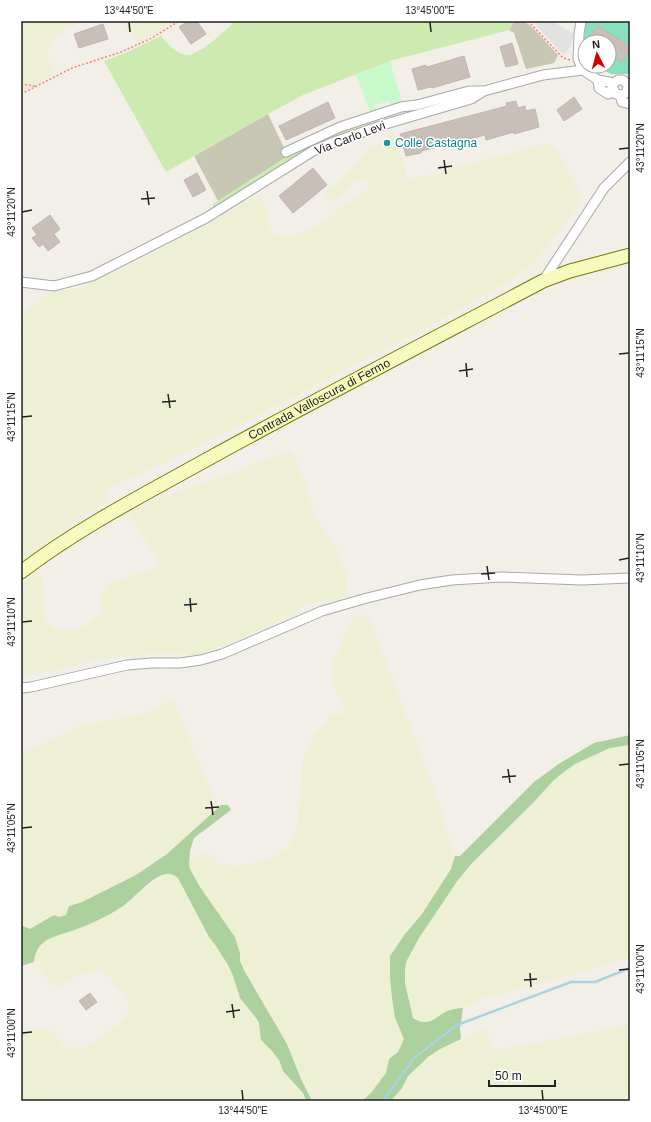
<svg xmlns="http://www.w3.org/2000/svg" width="651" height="1122" font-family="Helvetica,sans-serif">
  <rect width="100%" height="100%" fill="#f2efe9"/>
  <path fill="#c7c7b4" d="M514,21H524L533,28L558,55L554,63L541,66L526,69L514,33L509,30Z
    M268,114L288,156L218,201L194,156Z"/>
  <path fill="#eef0d5" d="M21,21H87L71,26L58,35L47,51L48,58L54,68L55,74L21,93Z
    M121,21H175L152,36L137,43Z
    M392,133L395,134L408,180L540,145L546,144L552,146L556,149L561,156L581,195L577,209L533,264L510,281L435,323L197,447L112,487L105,486L109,500L106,504L77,518L52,540L21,561V337L26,343L23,323L25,313L28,309L53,290H66L84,286L131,265L184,237L257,195L262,198L266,206L269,228L276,234L288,237L306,231L325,221L340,208L366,191L369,186L368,182L365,180H359L354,182L349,189L337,200L329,201L324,194L328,189L333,186L341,179L370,148L378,144L388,135Z
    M286,451L291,452L296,459L306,485L316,517L337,551L347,575L346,594L340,599L307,603L293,615L233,642L196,656L177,654L132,655L87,662L69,668L21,677V584L35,573L39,574L41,577L44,589L45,603L44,614L47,622L54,628L67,631L85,626L101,611L100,595L107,590V585L110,582L157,567L159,565V561L131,518L129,515L130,512L170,494L239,470Z
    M358,615H364L367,616L371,622L435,791L455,856L451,869L422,914L405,934L390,956V978L392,999L395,1018L404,1039L398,1052L389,1059L386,1073L371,1093L362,1101H312L301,1079L287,1044L245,972L240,961V953L235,937L200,887L190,869L189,865L191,859L194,856L200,853H208L219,863L230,866L250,864L275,856L287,848L294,838L298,823V812L302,781V764L305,756L315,734L332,714L346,713L333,683L331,672L333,662L349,625L353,619Z
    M170,700H174L200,766L219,806L191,834L167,854L136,875L82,902L69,906L66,915L59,917L54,915L30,929L21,925V751H27L81,725L130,717L149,712L160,707Z
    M624,745H630V957L558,979L482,999L471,1006L449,1010L428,1022H420L413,1018L405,983V970L406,962L419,938L458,880L472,863L532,804L553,781L575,764L610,748Z
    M167,874H173L178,878L209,937L216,946L228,965L233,976L240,998L256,1018L259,1023L261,1040L272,1051L279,1060L283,1071L303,1093L306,1101H21V1032L35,1029L48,1028L57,1035L61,1044L63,1046L75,1048L84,1047L96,1041L119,1024L127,1016L129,1008L128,1001L125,995L116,986L105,973L100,969L84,973L56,989L34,962V957L39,947L42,943L137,893L146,885Z
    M630,1025V1101H391L402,1088L408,1076L428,1057L440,1049L486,1028L495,1050Z"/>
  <path fill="#cdebb0" d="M235,21H514L509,30L390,61L303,95L268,114L166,172L104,61L123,54L161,36C167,43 176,53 186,55C198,57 227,29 235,21Z
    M386,119L377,124L335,139L213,209V204L288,156L342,131Z"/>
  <path fill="#add19e" d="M630,735V745L610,748L575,764L564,772L553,781L532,804L472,863L458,880L419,938L406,962L405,970V983L413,1018C431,1029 435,1015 450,1010C454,1009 458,1008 463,1008L460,1029L461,1039L440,1049L428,1057L408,1076L402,1088L391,1101H362L371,1093L386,1073L389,1059L398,1052L404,1039L395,1018L392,998L390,978V956L405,934L422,914L451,869L455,856H460L534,782L560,763L594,743Z
    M221,805H228L231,810L194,838L190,851L189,865L190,869L200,887L235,937L240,953V961L245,972L287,1044L301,1079L312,1101H306L303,1093L283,1071L279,1060L272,1051L261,1040L259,1023L256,1018L240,998L233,976L228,965L216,946L209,937L178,878C175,876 172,873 167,874C151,876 136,897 123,906C108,916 91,924 74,930C64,934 51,936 43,943C38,946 34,956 34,962L21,966V925L30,929L54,915L59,917L66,915L69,906L82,902L136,875L167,854Z"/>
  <path fill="#c8facc" d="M390,61L402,101L391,105L389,101L375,105L377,110L370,112L356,74Z"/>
  <path fill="#88e0be" d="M586,21H630V74H611L595,66H609V42H585V47L584,38Z"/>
  <path fill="#e2e2e2" d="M539,21H552L574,34L570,48L563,54L536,25Z"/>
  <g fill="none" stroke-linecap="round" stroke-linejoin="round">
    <path stroke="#aad3df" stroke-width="2.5" d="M383,1101L414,1058L457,1025L571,982H595L630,968"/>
  </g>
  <path fill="#c7bfb8" stroke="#c4b6ab" d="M188,21H197L206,34L191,44L179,27Z
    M103,24L108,39L79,48L74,34Z
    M597,26L630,46V50L622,62L609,54V42H586Z
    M512,43L518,64L506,67L500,47Z
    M464,56L470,77L432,88L431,87L418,90L412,69L426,65L427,67Z
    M574,97L582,109L564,121L557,110Z
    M516,101L518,108L525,106L526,111L535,109L539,127L514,134V132L486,140L485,135L459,142L421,151V153L406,156L400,134L507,106L506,103Z
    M328,102L335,118L286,140L279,126Z
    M313,168L327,185L293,213L279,196Z
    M197,173L206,190L193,197L184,180Z
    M50,215L60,229L54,234L60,242L48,251L43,244L39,247L32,238L37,235L32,228Z
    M90,993L97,1002L86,1010L79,1001Z"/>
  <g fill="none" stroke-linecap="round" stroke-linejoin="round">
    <defs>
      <path id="street" d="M581,21L579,34L578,59L583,70L598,80L614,83L618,80H623L628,85L627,92L623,95L616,94L612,87L614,83
        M598,80L599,88L608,94L614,92
        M620,95L622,102L630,104
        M286,152L340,127L401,107L417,105L469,91H484
        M543,281L604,188L630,162
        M21,282L54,286L92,276L206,218L313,151L337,141L389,123L471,99L484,91L543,75L583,70
        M21,688L31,687L127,665L152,663H180L201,660L222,654L322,611L367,598L420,585L452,580L501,577L582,580L630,578"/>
      <g id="secondary">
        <path id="s1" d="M21,572C81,526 149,492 215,455C323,396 433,339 543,281L570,271L630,255"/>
      </g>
    </defs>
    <use href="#street" stroke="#a9a9a9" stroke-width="11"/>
    <use href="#secondary" stroke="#707d05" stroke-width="15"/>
    <path stroke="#fa8072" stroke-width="1.5" stroke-dasharray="2 2" stroke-linecap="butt" d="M528,21L563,58L570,60
      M21,84L35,86
      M21,94L72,68L121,52L152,38L179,21"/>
    <use href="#street" stroke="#fff" stroke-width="9"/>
    <use href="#secondary" stroke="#f7fabf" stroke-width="13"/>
  </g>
  <path fill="none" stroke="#222" stroke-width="1.5" d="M129,22L130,32M430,22L431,32M619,149L629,148M444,160L446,174M438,168L452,166M147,191L149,205M141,199L155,198M22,212L32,210M619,354L629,353M466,363L467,377M459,371L473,369M168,394L170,408M162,402L176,401M22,417L32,416M619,560L629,558M487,566L489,580M481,574L495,573M190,598L191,612M184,605L197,604M22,622L32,621M619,765L629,764M508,769L510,783M502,777L516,776M211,801L213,815M205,808L219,807M22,828L32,827M619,970L629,969M530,973L531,987M524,980L537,979M232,1004L234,1018M226,1012L240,1010M22,1033L32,1032M242,1090L243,1100M542,1090L543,1100"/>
  <circle fill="#0f9aa8" stroke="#fff" stroke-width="1.5" cx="387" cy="143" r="4"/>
  <g text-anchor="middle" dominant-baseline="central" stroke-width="3" stroke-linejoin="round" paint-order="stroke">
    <g font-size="12" fill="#222" stroke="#fff">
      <text transform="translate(350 138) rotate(-21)">Via Carlo Levi</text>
      <text stroke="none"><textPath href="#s1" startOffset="345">Contrada Valloscura di Fermo</textPath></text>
    </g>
    <g font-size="12" fill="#0d838f" stroke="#fff" text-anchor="start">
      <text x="395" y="143">Colle Castagna</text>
    </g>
  </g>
  <rect width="651" height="1122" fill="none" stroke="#ffffff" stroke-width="44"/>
  <g transform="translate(597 54) rotate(354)"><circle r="19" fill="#ffffff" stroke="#a7a7a7"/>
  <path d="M0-3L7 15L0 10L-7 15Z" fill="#d40000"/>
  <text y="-6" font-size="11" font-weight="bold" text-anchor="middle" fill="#222222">N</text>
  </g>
  <path d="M489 1080v6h66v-6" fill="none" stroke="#222222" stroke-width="2"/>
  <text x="495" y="1080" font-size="12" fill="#222222" stroke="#ffffff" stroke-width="3" paint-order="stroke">50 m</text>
  <rect x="22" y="22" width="607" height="1078" fill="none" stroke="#222" stroke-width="1.5"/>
  <g font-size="10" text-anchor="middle" fill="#222">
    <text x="129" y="14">13°44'50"E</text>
    <text x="430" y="14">13°45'00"E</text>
    <text transform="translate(640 148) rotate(-90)" y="4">43°11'20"N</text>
    <text transform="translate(11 212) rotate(-90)" y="4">43°11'20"N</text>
    <text transform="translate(640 353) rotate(-90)" y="4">43°11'15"N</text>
    <text transform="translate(11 417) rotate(-90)" y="4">43°11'15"N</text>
    <text transform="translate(640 558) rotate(-90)" y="4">43°11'10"N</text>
    <text transform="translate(11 622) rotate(-90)" y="4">43°11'10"N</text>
    <text transform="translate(640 764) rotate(-90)" y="4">43°11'05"N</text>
    <text transform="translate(11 828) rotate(-90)" y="4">43°11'05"N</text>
    <text transform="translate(640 969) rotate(-90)" y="4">43°11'00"N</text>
    <text transform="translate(11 1033) rotate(-90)" y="4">43°11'00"N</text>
    <text x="243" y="1114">13°44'50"E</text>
    <text x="543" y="1114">13°45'00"E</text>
  </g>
</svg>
